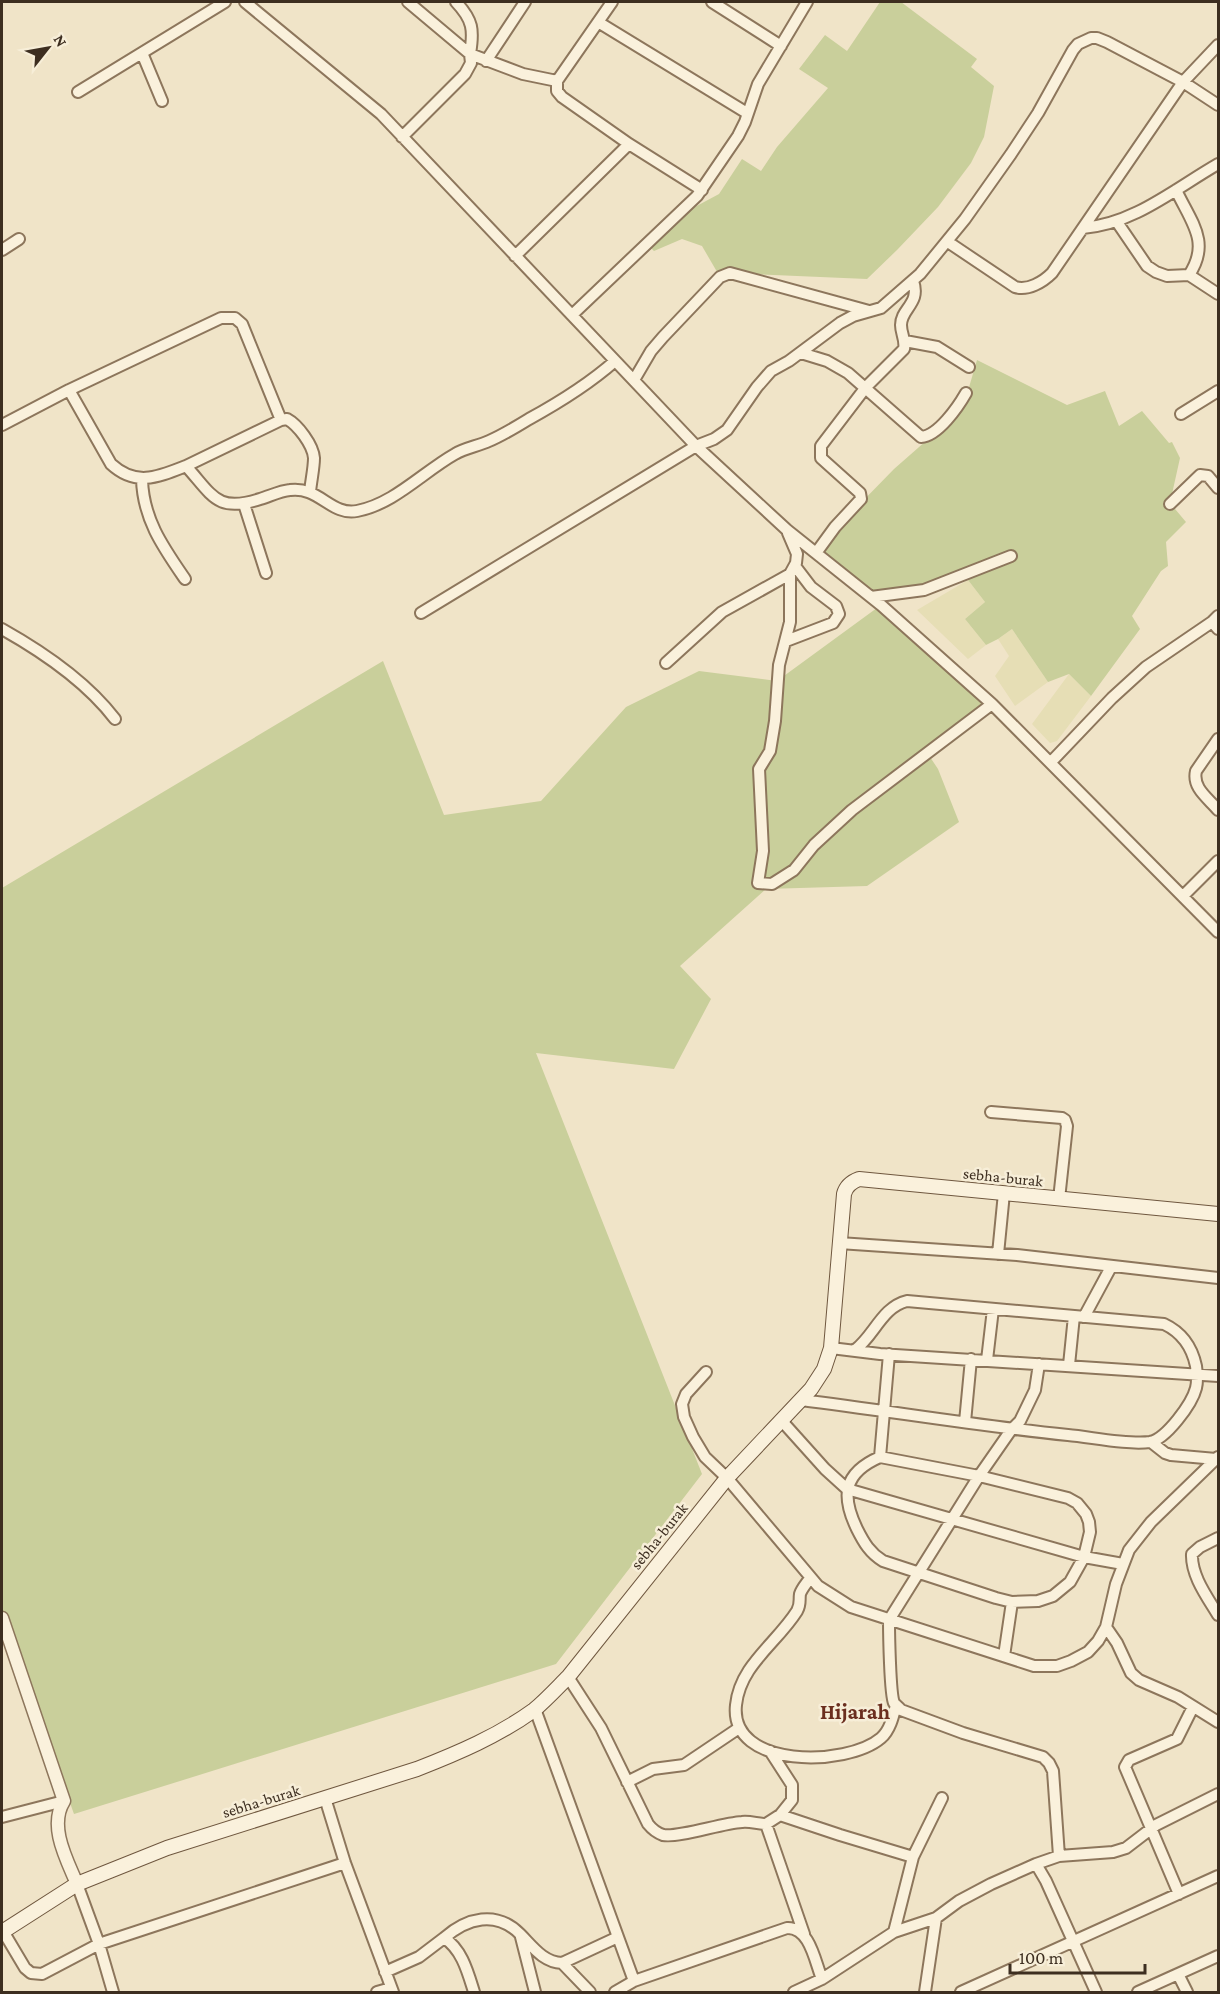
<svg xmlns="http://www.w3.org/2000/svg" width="1220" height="1994" font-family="'Crimson Pro',serif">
  <rect width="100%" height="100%" fill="#f0e4c8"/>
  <path fill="#e6deb5" d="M968,580L985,602L965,619L986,645L968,659L917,610Z
    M1012,629L1048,682L1015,706L995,676L1009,656L998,639Z
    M1069,674L1091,696L1057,741L1050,743L1032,724Z"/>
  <path fill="#c9cf9b" d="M880,2H901L977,59L971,67L994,86L984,137L971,163L938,207L897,250L867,279L730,273L720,277L702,246L682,239L654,251L648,245L678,216L719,194L742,159L761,171L777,147L828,88L799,69L825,35L847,51Z
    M977,360L1067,405L1105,391L1119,426L1142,411L1169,443L1172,442L1180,458L1170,503L1186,522L1166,542L1168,566L1161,571L1132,616L1140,629L1091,696L1069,674L1048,682L1012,629L998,639L986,645L965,619L985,602L968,580H951L871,597L816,549L894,469L951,419L965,401Z
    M881,605L995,708L930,757L938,769L959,822L867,886L766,889L680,966L711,999L674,1069L536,1053L702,1474L556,1664L74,1814L2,1613V888L383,661L444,815L541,801L626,707L699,671L777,681Z"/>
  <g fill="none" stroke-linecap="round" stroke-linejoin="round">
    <defs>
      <path id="minor" d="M245,2L381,114L696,446L787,530L881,605L992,704L1218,932
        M456,2C473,20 474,30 470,54L523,74L557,81
        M612,2L557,81V91L562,97L629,144L702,190
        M712,2L781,46
        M598,22L747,113
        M142,53L162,101
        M486,61L525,2
        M78,92L225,2
        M402,137L465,74L471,63L470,54L408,2
        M1176,190C1191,222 1211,242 1189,275
        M1117,222L1147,266L1156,272L1167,276L1189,275L1218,294
        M1083,228C1134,224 1176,188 1218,164
        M948,242L1015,287C1028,291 1043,282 1052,273L1183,82L1218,45
        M2,250L19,239
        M515,256L629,144
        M572,315L697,196L738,136L745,122L758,84L807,2
        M905,341L937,347L969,367
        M801,353L827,361L848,373L921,437C938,436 958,407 966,393
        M634,380L651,351L663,337L720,277L730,273L869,311
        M69,390L221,318H235L242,324L281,420
        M1181,414L1218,391
        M2,425L69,390L111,464C136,487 158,477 186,466C213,496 217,513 260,499C270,496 280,491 290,490C319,486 331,516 357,511C394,504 423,472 455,454C465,448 478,446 489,441C503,435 516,427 529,419C560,402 589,384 615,361
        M186,466L281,420L287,419C298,425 313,445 314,458C314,468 311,481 310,492
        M142,479C143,519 163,547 185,579
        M244,504L266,573
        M1170,504L1200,475L1208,476L1218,488
        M816,553L835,527L861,499L860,493L821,458V446L866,387L904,349C906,340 901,334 901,325C901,308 921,304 913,281
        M790,574V622L779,665L775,721L770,751L759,769L763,851L758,883L772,884L794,870L814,845L852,810L992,704
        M871,597L924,590L1011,556
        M421,613L696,446L714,439L727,430L757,387L771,371L789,361L840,323L853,316L881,308L920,274L965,219L1011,154L1038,113L1073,50L1078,44L1091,38H1097L1107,42L1183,82L1218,105
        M1218,616L1212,622L1218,629
        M2,629C43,652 86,681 115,719
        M786,641L833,623L839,614L836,606L811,587L795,566
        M666,663L722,612L790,574L796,563L797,554L788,533
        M1218,739L1196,771C1192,788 1208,798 1218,810
        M1051,762L1112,698L1146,667L1212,622
        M1183,896L1218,861
        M991,1112L1062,1118L1065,1120L1067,1126L1059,1199
        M839,1243L1017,1255L1218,1278
        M998,1254L1004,1193
        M1084,1317L1111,1267
        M831,1348L880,1354L1218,1376
        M987,1360L993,1309
        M1039,1364L1035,1390L1020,1421L1011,1430L979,1476L889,1620C889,1633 890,1694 894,1703C896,1705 899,1707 901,1710L963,1733L1043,1757L1049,1763L1053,1771L1059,1856
        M1069,1365L1074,1316
        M706,1372L686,1394L682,1404L684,1417L693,1437L705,1457L727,1478L818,1586L851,1607L1034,1666H1057L1071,1661L1088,1652L1098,1641L1106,1627L1116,1584L1129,1550L1151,1522L1218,1457
        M801,1400C890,1411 978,1426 1068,1435C1091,1437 1127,1445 1150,1442C1166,1439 1192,1404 1196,1388C1198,1380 1197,1373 1196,1366C1192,1347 1181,1332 1164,1324L907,1301C882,1307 874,1336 855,1350
        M781,1420L825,1469L847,1489L1084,1557L1123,1564
        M965,1422L971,1359
        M1151,1442L1165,1453L1171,1455L1216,1459
        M880,1457L979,1476L1068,1498L1077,1503L1086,1514L1089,1522L1090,1532L1084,1557L1070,1582L1053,1596L1038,1601L1012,1602L996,1598L883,1561C870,1553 864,1543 857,1529C841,1496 843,1473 880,1457Z
        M880,1457L889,1354
        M1218,1538L1200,1547L1192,1554C1191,1576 1208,1598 1218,1615
        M810,1578C807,1583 802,1588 800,1594C799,1600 801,1604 797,1611C777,1643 740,1665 736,1705C729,1769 847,1767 881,1738C890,1730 893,1717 896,1705
        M1106,1627L1117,1643L1131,1673L1139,1680L1178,1697L1218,1722
        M1004,1656L1012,1602
        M568,1677L601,1728L648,1824C652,1829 657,1833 663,1835C679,1838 722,1823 742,1822C750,1821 758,1824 766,1824L780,1815L840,1835L913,1857
        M535,1709L634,1981
        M770,1751L792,1785V1800L780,1815
        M627,1782L653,1769L684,1765L739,1728
        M325,1798L345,1863L393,1992
        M2,1817L64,1801
        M766,1824L804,1934
        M1036,1864L1046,1881L1096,1992
        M77,1884L99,1944L113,1992
        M1179,1894L1125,1767L1129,1760L1177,1739L1193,1707
        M3,1931L25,1968L31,1973L42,1974L99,1944L345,1863
        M894,1932L913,1857L942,1798
        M521,1937L535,1992
        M444,1938C467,1918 496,1910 520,1934C533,1947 543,1962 562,1963L618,1937
        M562,1963L590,1992
        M385,1972L419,1957L444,1938C462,1949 468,1973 474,1992
        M1178,1974L1187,1992
        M377,1992L391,1988
        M615,1992L634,1981L787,1928C810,1927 815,1962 822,1979
        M794,1992L822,1979L894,1932L936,1918L959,1901L991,1884L1036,1864L1059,1856L1113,1852L1126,1848L1156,1825L1218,1794
        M925,1992L936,1918
        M961,1992L1218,1876
        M1138,1992L1218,1956"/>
      <path id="tertiary" d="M2,1618L64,1801C48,1826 67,1860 77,1884"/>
      <path id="secondary" d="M2,1932L77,1884L167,1848L417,1769C458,1753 498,1736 534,1710C546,1700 557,1688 568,1677L727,1478L811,1389L824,1369L831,1348L844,1194C846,1186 851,1182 859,1179L1218,1214"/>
    </defs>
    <use href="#minor" stroke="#8d765c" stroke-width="14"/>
    <use href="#tertiary" stroke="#8d765c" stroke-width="15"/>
    <use href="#secondary" stroke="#6f573f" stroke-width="16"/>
    <use href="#minor" stroke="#faf1dc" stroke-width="10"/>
    <use href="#tertiary" stroke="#faf1dc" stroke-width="12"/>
    <use href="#secondary" stroke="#faf1dc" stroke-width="14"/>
  </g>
  <g text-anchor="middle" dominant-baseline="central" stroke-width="5" stroke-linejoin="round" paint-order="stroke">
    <g font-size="16" fill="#3d2e20" stroke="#f7eed8">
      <text transform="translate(1003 1177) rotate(6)">sebha-burak</text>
      <text transform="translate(659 1536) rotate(-51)">sebha-burak</text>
      <text transform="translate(261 1801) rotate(-17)">sebha-burak</text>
    </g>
    <g font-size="22" font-weight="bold" fill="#6b2e1e" stroke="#f7eed8">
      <text x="855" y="1711">Hijarah</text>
    </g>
  </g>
  <rect width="1220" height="1994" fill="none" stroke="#3d2e20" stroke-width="6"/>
  <g transform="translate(48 48) rotate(59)" stroke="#f7eed8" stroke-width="4.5" paint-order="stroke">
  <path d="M0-4.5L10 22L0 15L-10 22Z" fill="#3d2e20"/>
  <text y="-9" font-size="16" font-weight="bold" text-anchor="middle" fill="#3d2e20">N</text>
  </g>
  <path d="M1010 1964v9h135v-9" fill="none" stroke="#3d2e20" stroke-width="3"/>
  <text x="1019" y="1964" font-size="18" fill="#3d2e20" stroke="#f7eed8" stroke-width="4.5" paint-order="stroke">100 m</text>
</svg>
